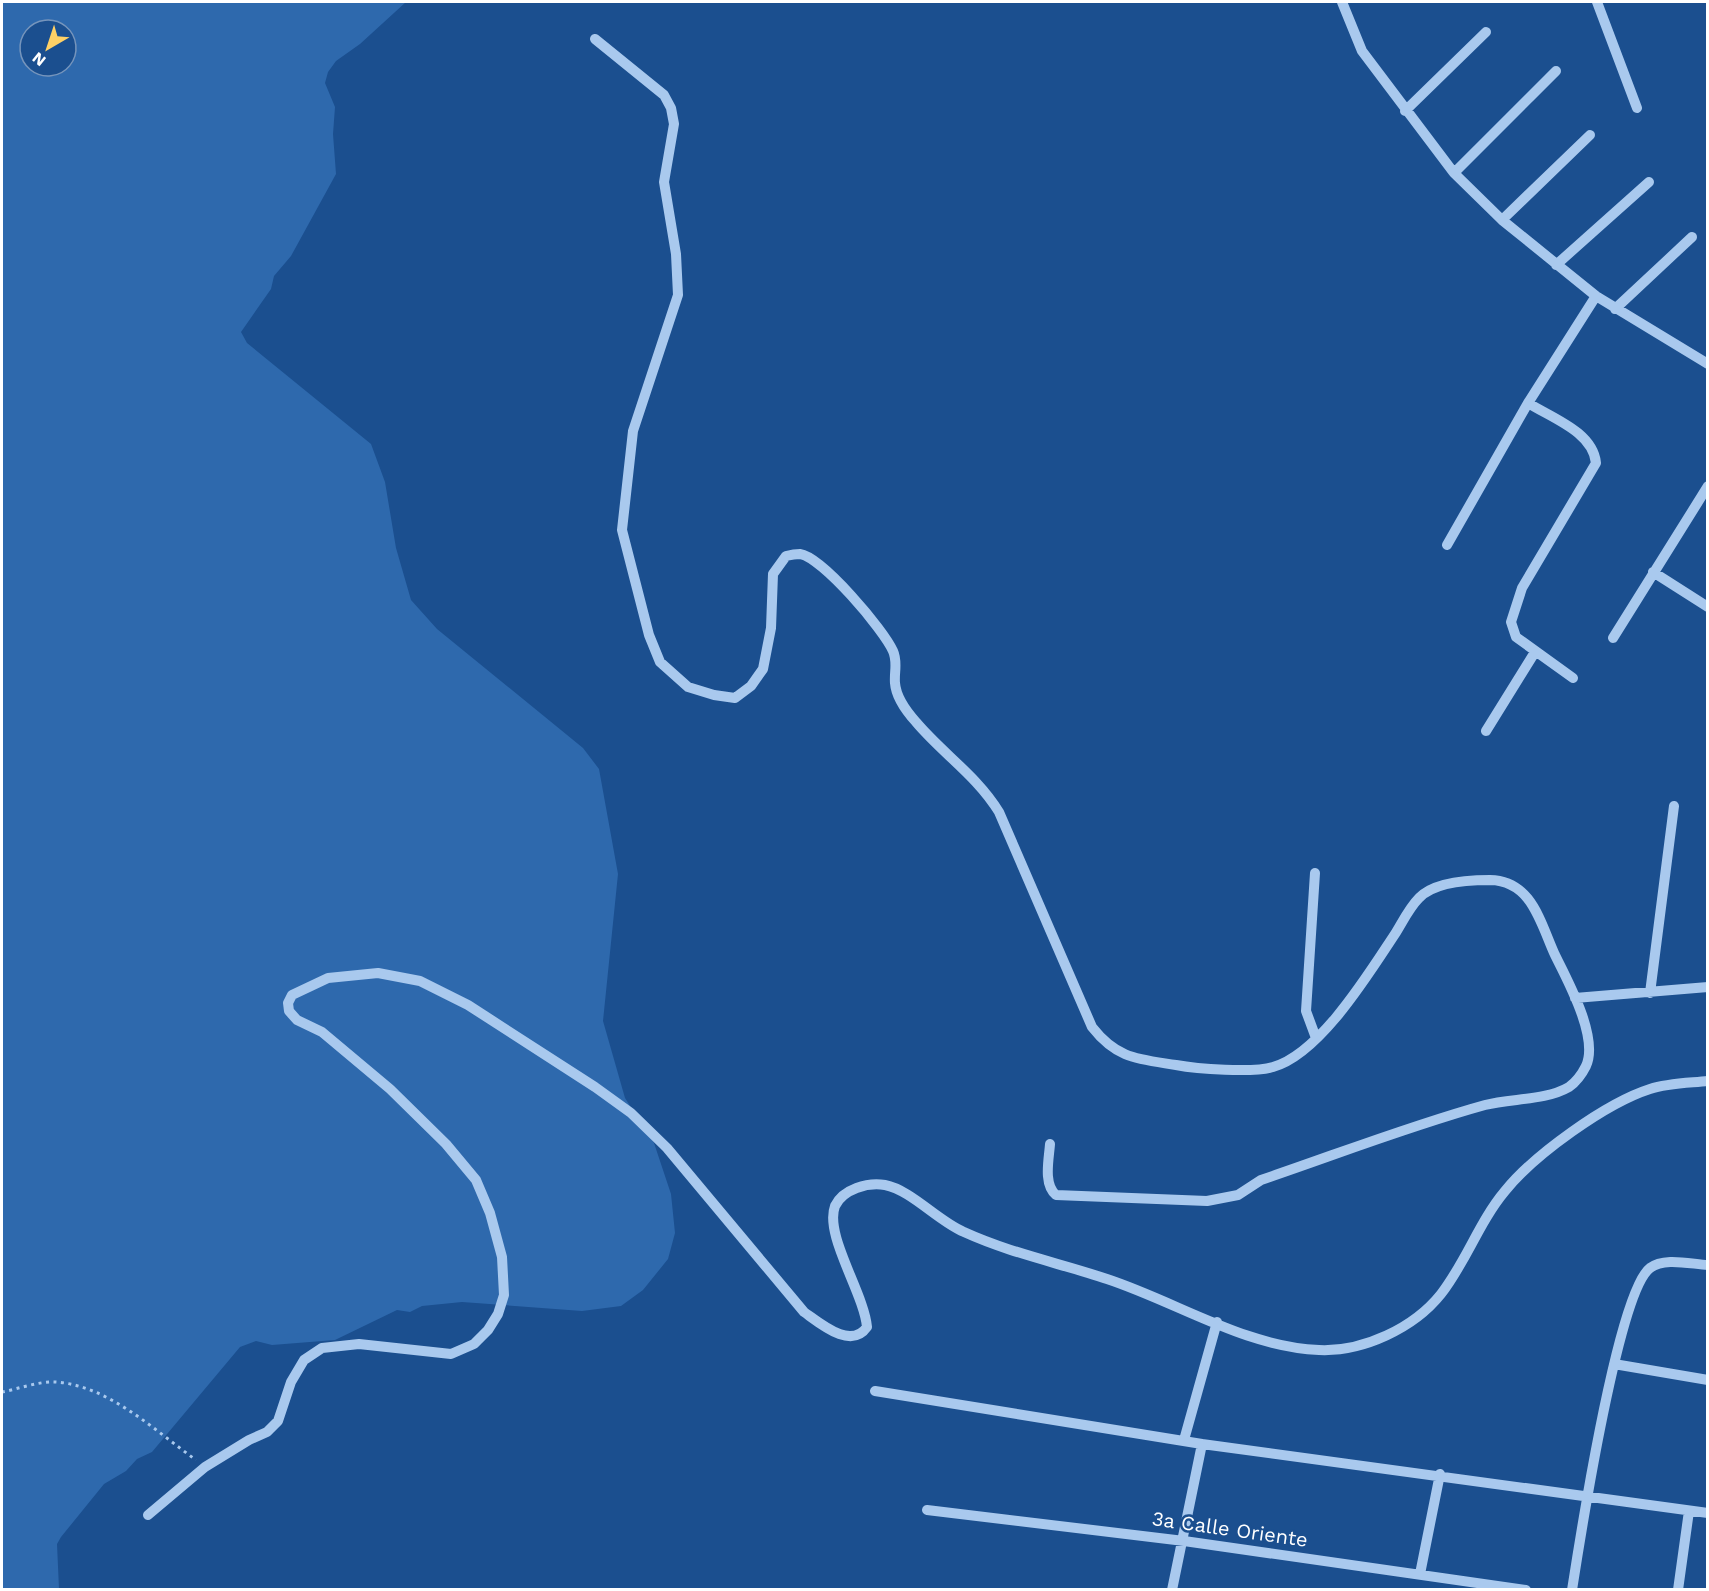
<svg xmlns="http://www.w3.org/2000/svg" width="1709" height="1591" font-family="'Work Sans',sans-serif">
  <rect width="100%" height="100%" fill="#1b4f8f"/>
  <path fill="#2e69ad" fill-rule="evenodd" d="M2,2H406L360,44L336,61L328,72L325,83L335,107L333,134L336,174L291,256L274,276L271,289L241,332L247,343L371,444L385,482L396,548L411,600L437,629L583,748L599,769L618,874L603,1021L625,1098L654,1143L671,1194L675,1233L668,1259L643,1290L621,1306L582,1311L462,1302L422,1306L410,1312L397,1310L335,1340L272,1345L256,1341L240,1347L152,1452L137,1459L126,1471L104,1484L61,1537L57,1544L59,1589L2,1590ZM30,30H66V66H30Z"/>
  <g fill="none" stroke-linecap="round" stroke-linejoin="round">
    <path stroke="#a9c9ee" stroke-width="3" stroke-dasharray="3 4.5" stroke-linecap="butt" d="M2,1392C18,1389 39,1381 56,1382C109,1386 154,1430 196,1460"/>
    <path stroke="#a9c9ee" stroke-width="10" d="M1342,2L1362,51L1454,173L1502,220L1596,296L1708,364
      M1597,2L1637,108
      M595,39L664,95L671,108L674,124L664,182L676,254L678,295L633,431L622,530L649,635L660,662L688,687L714,695L735,698L751,686L763,669L771,628L773,574L786,556C790,555 795,554 800,554C822,557 884,630 893,651C898,662 894,672 895,683C896,697 907,712 916,722C943,754 977,776 999,812L1092,1027C1117,1059 1138,1059 1176,1065C1197,1069 1253,1073 1273,1067C1320,1054 1369,973 1395,934C1402,923 1409,908 1419,898C1434,882 1469,880 1490,880C1532,881 1540,922 1555,955C1568,981 1599,1038 1586,1066C1582,1074 1576,1082 1569,1087C1545,1101 1511,1098 1485,1105C1409,1126 1335,1155 1261,1180L1238,1195L1207,1201L1056,1195C1043,1184 1049,1159 1050,1144
      M1405,111L1486,32
      M1454,173L1556,71
      M1502,220L1590,135
      M1556,265L1649,182
      M1615,309L1692,237
      M1528,403C1552,418 1593,432 1596,463L1522,588L1511,622L1516,637L1573,678
      M1447,545L1528,403L1596,296
      M1653,572L1708,607
      M1613,638L1708,486
      M1486,731L1535,652
      M1315,873L1306,1011L1316,1038
      M1650,993L1674,806
      M1575,998L1708,987
      M1614,1364L1708,1380
      M875,1391L1202,1444L1708,1513
      M1184,1440L1217,1322
      M927,1510L1184,1541L1526,1590
      M148,1515L205,1467L249,1440L267,1432L278,1421L291,1382L304,1360L322,1348L359,1344L451,1354L474,1344L488,1330L498,1314L504,1295L502,1257L490,1213L476,1180L446,1144L390,1089L322,1032L297,1020L289,1011L288,1003L292,995L328,978L378,973L420,981L468,1005L595,1087L631,1113L667,1148L804,1312C821,1324 851,1350 867,1327C864,1293 824,1235 835,1206C843,1189 868,1182 885,1185C911,1190 938,1221 964,1232C1010,1253 1059,1263 1107,1279C1177,1302 1245,1347 1319,1350C1363,1352 1414,1328 1441,1294C1466,1262 1479,1222 1505,1191C1534,1155 1606,1103 1650,1089C1668,1083 1689,1083 1708,1081
      M1420,1574L1440,1474
      M1172,1590L1202,1444
      M1572,1590C1580,1539 1618,1292 1650,1268C1664,1257 1690,1264 1708,1265
      M1678,1590L1689,1511"/>
  </g>
  <g text-anchor="middle" dominant-baseline="central" stroke-width="5" stroke-linejoin="round" paint-order="stroke">
    <g font-size="20" fill="#fff" stroke="#1b4f8f">
      <text transform="translate(1230 1529) rotate(8)">3a Calle Oriente</text>
    </g>
  </g>
  <rect width="1709" height="1591" fill="none" stroke="#ffffff" stroke-width="6"/>
  <g transform="translate(48 48) rotate(219)"><circle r="28" fill="#1b4f8f" stroke="#7695bc" stroke-width="1.5"/>
  <path d="M0-4.5L10 22L0 15L-10 22Z" fill="#ffd166"/>
  <text y="-9" font-size="16" font-weight="bold" text-anchor="middle" fill="#ffffff">N</text>
  </g>
</svg>
